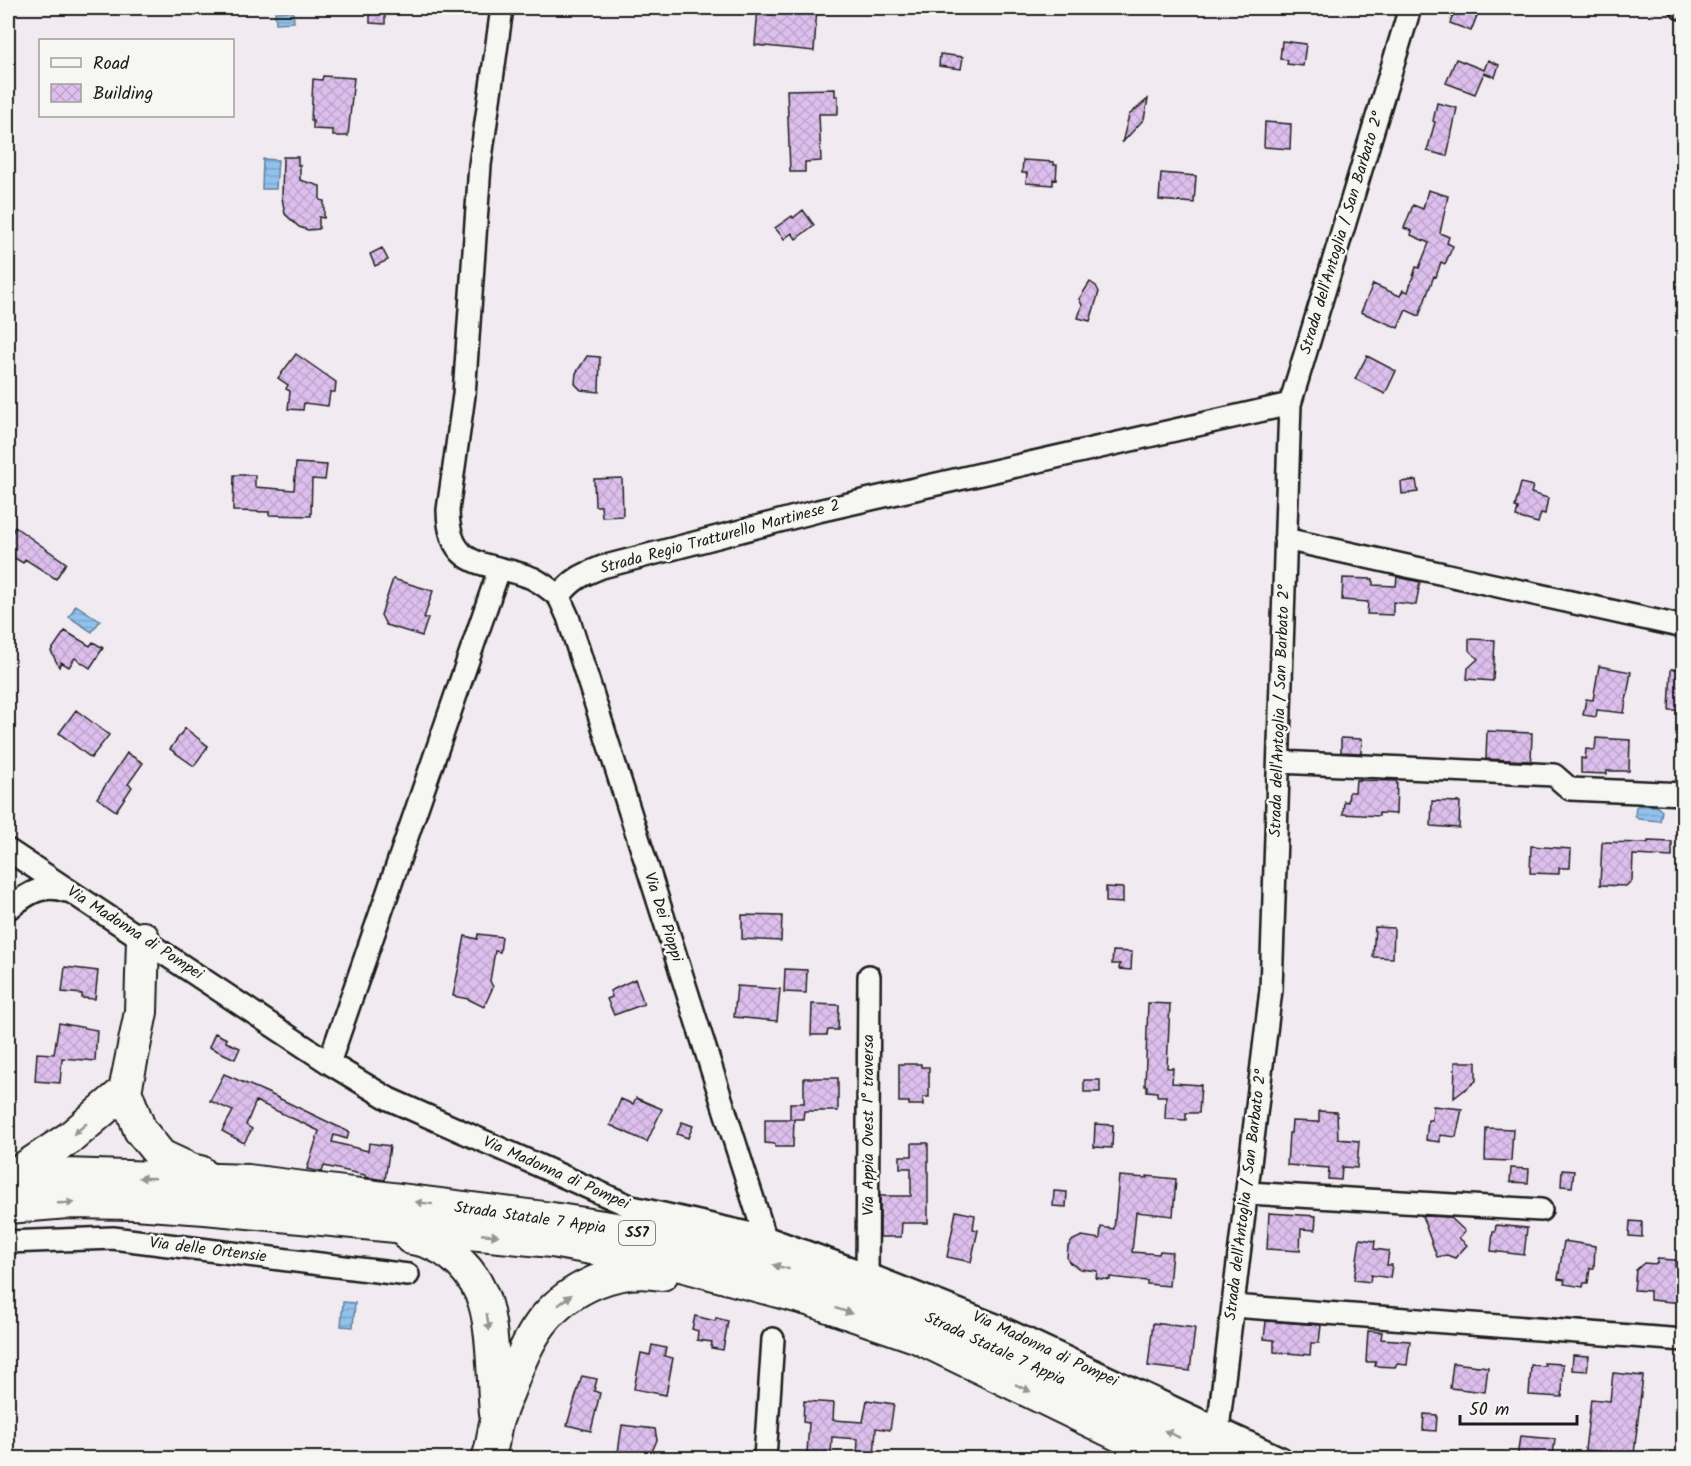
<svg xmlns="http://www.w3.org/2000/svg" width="1691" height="1466" font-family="Kalam,sans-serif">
  <defs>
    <pattern id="water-rules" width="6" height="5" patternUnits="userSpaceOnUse" patternTransform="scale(1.5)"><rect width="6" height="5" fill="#91c2ed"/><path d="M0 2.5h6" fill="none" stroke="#7ca6cb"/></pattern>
    <pattern id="building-cross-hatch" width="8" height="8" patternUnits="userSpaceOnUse" patternTransform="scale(1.5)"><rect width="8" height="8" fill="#ddbfed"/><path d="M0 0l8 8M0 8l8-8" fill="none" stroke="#bda4cb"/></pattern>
  </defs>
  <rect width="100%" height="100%" fill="#f1ebf1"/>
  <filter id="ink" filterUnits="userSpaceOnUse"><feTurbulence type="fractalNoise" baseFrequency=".0167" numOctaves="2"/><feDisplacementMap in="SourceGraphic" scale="12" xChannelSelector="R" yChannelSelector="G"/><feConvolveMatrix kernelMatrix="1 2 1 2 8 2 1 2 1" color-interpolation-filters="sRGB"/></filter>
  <g filter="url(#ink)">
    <path fill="url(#water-rules)" stroke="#628099" stroke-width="1.5" d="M293,11L294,22L276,23L275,12Z
      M263,159L278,160L276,189H262Z
      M76,605L100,621L92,632L69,617Z
      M1639,805L1656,806L1662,811L1660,821L1638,819L1635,815L1636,807Z
      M343,1302L355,1303L353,1327L341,1326Z"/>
    <path fill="url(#building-cross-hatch)" stroke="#1c1c1c" stroke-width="1.5" d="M370,8H385V24L370,23Z
      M758,8H817L814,51L755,45Z
      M1456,8H1480L1471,31L1450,23Z
      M1282,41L1306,44L1303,66L1287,64L1288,60L1280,59Z
      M940,54L963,57L961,69L939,66Z
      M1456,59L1484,70L1488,60L1499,65L1495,77L1484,73L1475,94L1446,83Z
      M323,76L354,78L348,136H333V130L313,129V121H311L313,79L322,80Z
      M835,89V96H838V114H819L821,161L805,162V172H790L787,90Z
      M1148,99L1144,119L1122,143L1129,115Z
      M1437,103L1457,108L1447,156L1427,151L1435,122L1433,121Z
      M1265,122L1291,124L1290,149L1264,147Z
      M283,157H298V165H300V180L320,186V200L324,201V218L319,217V229L308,230L299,227L285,214L282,198Z
      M1023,160L1054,162V165H1057L1056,180L1053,179V185L1026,183L1027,173H1022Z
      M1161,173L1196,176L1194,203L1159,200Z
      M1428,190L1448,196L1440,233L1449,237L1447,243L1453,246L1445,264L1441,262L1436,277L1434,276L1419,316L1406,310L1398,328L1361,312L1373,284L1400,296L1403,290L1408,292L1416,267L1419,268L1429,243L1411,235L1412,231L1404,228L1413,205L1423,209Z
      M803,210L814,225L796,239L792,233L784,239L775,228L792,216L793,218Z
      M382,248L388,260L375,266L370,254Z
      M1090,282L1096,286L1099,292L1090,321L1078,318L1082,305L1079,299Z
      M296,354L336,382L335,392H330L328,406L304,403L303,410L288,409L290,391L286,389L288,385L278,378Z
      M587,356L600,357L599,392L581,390L575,384L576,373Z
      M1367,356L1396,371L1385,394L1355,379Z
      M296,463L327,465L325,480L312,479L311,516L269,515V512L233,511L234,475H255V487L294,490Z
      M622,478L623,516L602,517L601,506H595L594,479Z
      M1416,480L1418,492L1402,494L1401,482Z
      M1521,483L1533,486L1531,493L1548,498L1545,514L1541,513L1538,523L1516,517L1518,508L1515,507Z
      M15,527L66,563L56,579L25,559L23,563L11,556L13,553L8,550V539Z
      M1397,577L1420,582L1416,605L1393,602V615L1367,614L1368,602L1342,600L1343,578L1373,579V585L1396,586Z
      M393,579L433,591L424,618H428L422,636L386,625L381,615Z
      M65,631L90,646L93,642L103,648L90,668L75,658L69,667L61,662L59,667L51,651Z
      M1469,639L1495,640L1493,681L1467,679L1468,668L1478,659L1469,650Z
      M1599,666L1631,672L1624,713L1597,710L1596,717L1583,715L1586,699L1593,700Z
      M1671,669H1683V710H1669Z
      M76,710L109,735L91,758L59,733Z
      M185,728L208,746L194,766L170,749Z
      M1487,731L1532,733L1531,761L1486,759Z
      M1341,738L1362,739L1361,753L1341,752Z
      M1596,738L1630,740L1629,771H1607V774L1581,773V758L1585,759L1586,749L1595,750Z
      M127,753L143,763L128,784L132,787L116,811L97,798Z
      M1356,780L1397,781L1396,814L1379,813V816L1343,814L1344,801L1348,802L1349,792H1355Z
      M1432,801L1460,802L1459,828L1431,826Z
      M1648,841L1672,842V857L1633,855L1632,880L1626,886L1600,885L1602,842L1648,843Z
      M1531,846L1571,849L1570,868H1559V874L1530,873Z
      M1106,887L1123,888V903L1106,902Z
      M742,915L782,916L781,941L742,939Z
      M1375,927L1394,928L1393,958L1373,957Z
      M478,934L502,937L500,952L495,951L490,981L493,987L484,1007L468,999L453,996L465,936L477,939Z
      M1113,951L1132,952L1131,970L1119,969L1120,964H1112Z
      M65,967L98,971L95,999L82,998V994L62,992Z
      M785,969L807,970L806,993L784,992Z
      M635,979L644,1004L614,1015L607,999L612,997L610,991Z
      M737,986L780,989L777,1021L734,1017Z
      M1148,1003L1170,1004L1167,1068H1173L1172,1083L1201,1085L1199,1113H1186V1120L1165,1119L1166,1096H1157V1092L1147,1091V1086H1145Z
      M812,1004L839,1005L838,1030H828L827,1035H811Z
      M59,1023L97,1030L95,1061L62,1058L60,1083L35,1081L37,1053L54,1054Z
      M215,1033L227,1039L226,1042L240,1048L235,1059L209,1047Z
      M1455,1062H1476V1081L1454,1098Z
      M899,1064H921V1067H929V1097H923V1105H909V1102H899Z
      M224,1074L268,1093L349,1132L347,1139L334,1135L332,1142L368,1151L369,1143L390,1146L385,1180L365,1177V1175L324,1166L322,1172L307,1169L319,1131L256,1101L246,1125L252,1129L244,1143L222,1131L233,1111L210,1101Z
      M804,1078H838V1111H804L803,1119H790V1103H804Z
      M1084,1080H1100V1092H1084Z
      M636,1098L662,1109L647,1142L610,1125L621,1099L633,1104Z
      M1433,1106L1462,1109L1456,1137L1440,1135V1142L1426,1140L1428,1120H1432Z
      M1319,1111L1337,1112L1338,1139L1359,1141L1357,1168L1342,1167L1341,1180L1328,1179L1329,1168L1287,1165L1289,1133H1291L1292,1121L1319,1122Z
      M765,1119H794L793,1147H775V1144L765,1143Z
      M682,1122L693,1126L688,1138L677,1134Z
      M1095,1124L1113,1125L1112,1148L1094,1147Z
      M1486,1128L1513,1129L1511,1161L1485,1160Z
      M912,1143H928V1223H902L901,1237H880V1196H911V1168H900V1156H912Z
      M1511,1168L1529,1169L1528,1183L1510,1182Z
      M1562,1170L1574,1171L1572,1187L1561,1186Z
      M1119,1176L1147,1178V1176L1176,1179L1173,1216L1136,1212L1132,1252L1159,1254L1160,1251L1172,1252L1169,1286L1147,1284V1281L1110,1277V1280L1096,1278L1097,1271L1080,1269L1070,1263L1067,1258L1068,1246L1073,1240L1082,1236L1100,1239L1101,1227L1114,1229Z
      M1054,1191L1067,1192L1066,1207L1053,1206Z
      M956,1211L975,1215L973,1229L978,1230L971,1262L947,1257Z
      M1269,1213L1316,1216L1315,1230L1301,1229L1300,1251L1267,1249Z
      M1422,1216L1450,1217L1465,1231L1459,1238L1467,1245L1455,1258L1447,1255L1437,1257Z
      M1630,1221L1642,1222V1237L1629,1236Z
      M1496,1225L1527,1228L1524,1255L1491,1251L1493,1232H1495Z
      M1360,1239L1375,1241L1374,1249L1389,1251L1387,1265H1392L1390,1278L1371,1275L1370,1282L1354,1280Z
      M1564,1241L1595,1246L1594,1268H1590L1588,1283H1584L1583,1287L1564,1284L1565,1280L1558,1279Z
      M1657,1259L1675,1260V1267L1683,1268V1303L1650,1300V1291L1634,1290L1636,1270L1644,1263L1657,1264Z
      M695,1316L715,1321L716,1318L728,1321L723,1350L711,1348L712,1342L697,1340L698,1331L692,1329Z
      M1266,1321L1321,1325L1319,1343H1311L1310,1355L1274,1352V1340L1264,1339Z
      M1153,1323L1195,1328L1190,1371L1148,1366Z
      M1368,1331L1382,1332L1381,1339L1410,1341L1407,1365L1397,1364L1395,1367L1375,1366L1376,1362H1366Z
      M652,1345L666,1348L664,1356L673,1358L666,1395L634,1389L641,1353L650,1355Z
      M1573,1355L1589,1356L1587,1371L1572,1370Z
      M1453,1363L1488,1367L1485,1392L1450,1388Z
      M1544,1363L1563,1364L1562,1397L1529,1395L1531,1365L1545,1366Z
      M1613,1373L1643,1376L1634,1454L1585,1450L1591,1399L1610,1401Z
      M582,1376L597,1379L594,1391L600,1393L591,1431L567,1425Z
      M867,1400L894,1404L890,1430L876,1428L874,1458H857L858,1439L832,1437L831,1454L807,1453L809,1423L803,1422L804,1401L834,1403L833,1420L863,1422Z
      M1424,1414L1437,1415L1436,1431L1423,1430Z
      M622,1425L655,1429L657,1440L651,1454L648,1456L618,1452Z
      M1520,1436L1555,1439L1553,1456L1536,1455V1458H1517Z"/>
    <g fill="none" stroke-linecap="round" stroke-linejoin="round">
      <defs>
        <path id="minor" d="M502,8L480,165L464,395L448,510C449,573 488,560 532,578C542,583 550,589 559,597C572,579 582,575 602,567L818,511L1290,404
          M1681,8H1684
          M1285,539L1684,627
          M559,597L568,617L765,1237
          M1279,762L1554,775L1570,789L1684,794
          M8,850L329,1063L389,1099L632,1207L765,1237L867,1274L996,1325L1281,1458
          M11,907C28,893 44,883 66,891
          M329,1063L499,570
          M1247,1193L1541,1210
          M8,1242L113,1238L408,1275
          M867,1274L869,976
          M1233,1306L1684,1340
          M1218,1429L1271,990L1290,404L1410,8
          M765,1458L773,1339"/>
        <path id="highway" d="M143,938L141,1012L125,1091L140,1130L161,1156L191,1170L200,1172
          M11,1177L71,1137L125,1091
          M8,1178L65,1175L248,1181L552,1219L635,1232L718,1250L820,1277L910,1309L1225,1458
          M8,1207L67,1202L134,1203L205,1208L552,1241L670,1262L808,1299L918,1337L1167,1458
          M411,1238C442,1242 468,1264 481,1293C494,1320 493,1381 496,1413
          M488,1458C493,1447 493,1435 496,1423C500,1410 506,1397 511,1384C528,1337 546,1303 595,1282C616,1273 640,1270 662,1274"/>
      </defs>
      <use href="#minor" stroke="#1c1c1c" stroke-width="26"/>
      <use href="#highway" stroke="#1c1c1c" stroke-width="36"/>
      <use href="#minor" stroke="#f6f6f2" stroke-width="21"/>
      <use href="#highway" stroke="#f6f6f2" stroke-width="32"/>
    </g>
    <defs><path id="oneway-solid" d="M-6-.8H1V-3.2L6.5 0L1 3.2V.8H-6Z" transform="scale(1.5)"/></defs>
    <g fill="#949492">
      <use href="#oneway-solid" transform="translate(80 1129) rotate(140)"/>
      <use href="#oneway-solid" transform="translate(147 1178) rotate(-178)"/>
      <use href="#oneway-solid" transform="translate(66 1203) rotate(-2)"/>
      <use href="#oneway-solid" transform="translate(424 1203) rotate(-173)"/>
      <use href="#oneway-solid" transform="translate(490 1235) rotate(5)"/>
      <use href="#oneway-solid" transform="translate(781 1267) rotate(-165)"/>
      <use href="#oneway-solid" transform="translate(565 1300) rotate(-39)"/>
      <use href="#oneway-solid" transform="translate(844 1311) rotate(19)"/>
      <use href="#oneway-solid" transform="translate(488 1322) rotate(81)"/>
      <use href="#oneway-solid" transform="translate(1023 1388) rotate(26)"/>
      <use href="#oneway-solid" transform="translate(1172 1434) rotate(-155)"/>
    </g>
  </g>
  <g text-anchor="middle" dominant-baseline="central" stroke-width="5" stroke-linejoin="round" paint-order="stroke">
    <rect fill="#f6f6f2" stroke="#5d5d5c" stroke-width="1.5" x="619" y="1221" width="36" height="24" rx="4.5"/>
    <g font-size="15" font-weight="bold" fill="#1c1c1c">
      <text x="637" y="1233">SS7</text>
    </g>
    <g font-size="16" fill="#1c1c1c" stroke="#f6f6f2">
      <text transform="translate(1342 233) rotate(-73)">Strada dell'Antoglia / San Barbato 2°</text>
      <text transform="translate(720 537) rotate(-15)">Strada Regio Tratturello Martinese 2</text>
      <text transform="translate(1280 711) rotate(-88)">Strada dell'Antoglia / San Barbato 2°</text>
      <text transform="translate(663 917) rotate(72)">Via Dei Pioppi</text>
      <text transform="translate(135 933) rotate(33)">Via Madonna di Pompei</text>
      <text transform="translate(868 1125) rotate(-90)">Via Appia Ovest I° traversa</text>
      <text transform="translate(556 1173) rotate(24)">Via Madonna di Pompei</text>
      <text transform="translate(1246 1195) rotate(-83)">Strada dell'Antoglia / San Barbato 2°</text>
      <text transform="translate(530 1218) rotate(8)">Strada Statale 7 Appia</text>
      <text transform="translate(208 1250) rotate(7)">Via delle Ortensie</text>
      <text transform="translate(995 1349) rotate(25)">Strada Statale 7 Appia</text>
      <text transform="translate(1045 1349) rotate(25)">Via Madonna di Pompei</text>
    </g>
  </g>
  <rect width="1691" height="1466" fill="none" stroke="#f6f6f2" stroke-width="30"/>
  <rect x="15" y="15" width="1661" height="1436" fill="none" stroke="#1c1c1c" stroke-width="2" filter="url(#ink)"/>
  <rect x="39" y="39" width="195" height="78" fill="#f6f6f2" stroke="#9f9f9c" stroke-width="1.5"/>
  <rect x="51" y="58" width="30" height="9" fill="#f6f6f2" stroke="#9f9f9c" stroke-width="1.5"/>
  <text x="93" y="69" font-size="18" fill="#1c1c1c">Road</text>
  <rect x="51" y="84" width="30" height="18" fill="url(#building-cross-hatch)" stroke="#9f9f9c" stroke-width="1.5"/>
  <text x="93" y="99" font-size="18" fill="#1c1c1c">Building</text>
  <path d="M1460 1415v9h117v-9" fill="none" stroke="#1c1c1c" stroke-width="3"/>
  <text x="1469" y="1415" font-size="18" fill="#1c1c1c" stroke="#f6f6f2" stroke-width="4.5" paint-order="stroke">50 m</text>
</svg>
